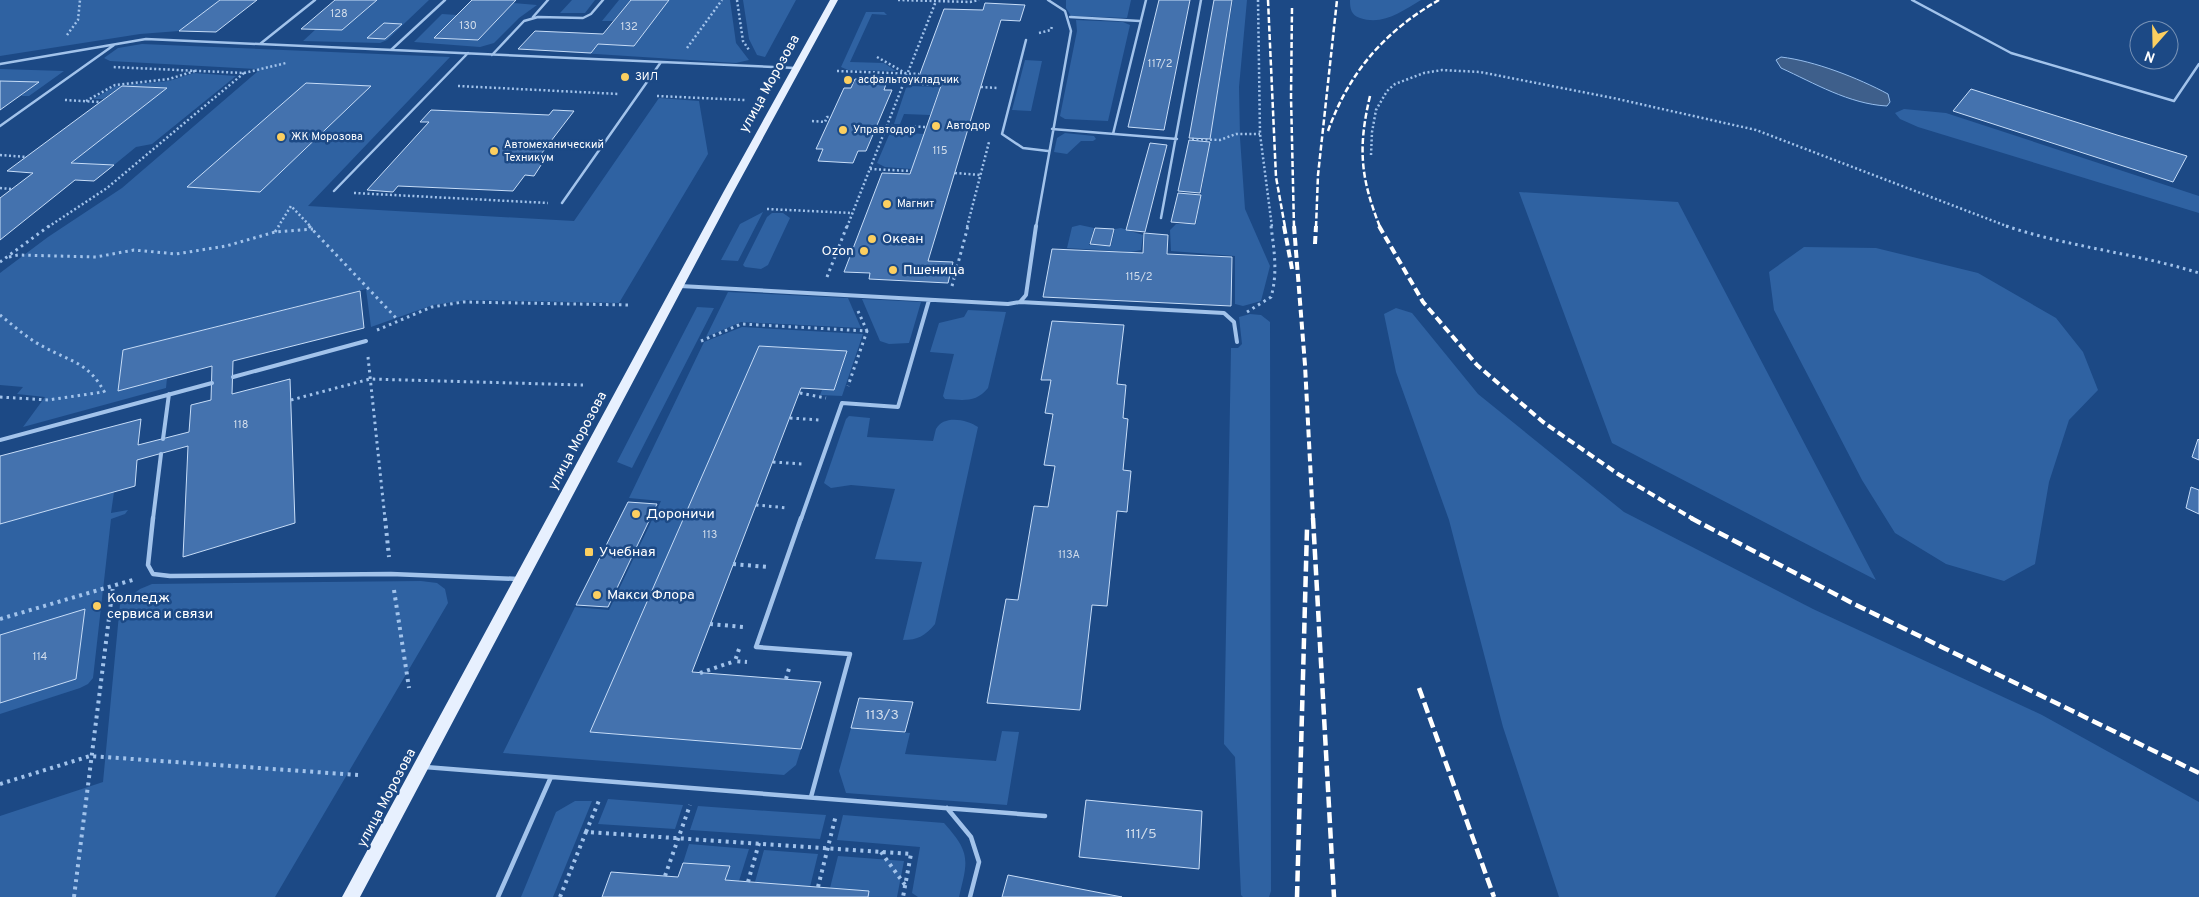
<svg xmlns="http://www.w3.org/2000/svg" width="2199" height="897" font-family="Overpass,sans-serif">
  <rect width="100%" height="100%" fill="#1c4985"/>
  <path fill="#2f62a2" d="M0,0H220L179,31L140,34L0,56Z
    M377,0H429L387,40L380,43L303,41L316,29L342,30Z
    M572,0H595L585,13H560Z
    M619,0H631L613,21H602Z
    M669,0H730L736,43L749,60L736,63L518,49L591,53L598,44L634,46Z
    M743,0H796L765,57L757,55L749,39Z
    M1066,0H1131L1127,18L1071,16L1066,8Z
    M1233,0H1247L1239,87L1240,138L1245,209L1270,266L1261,301L1243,306L1235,304V256L1171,251L1170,230L1176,224H1196Z
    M1350,0H1421C1402,11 1383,26 1360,18C1351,15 1350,9 1350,0Z
    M513,3L537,5L519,18L494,43L480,47L414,42L442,14L457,15L434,38L478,40Z
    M866,12H884L887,15L872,14L850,62L884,63L896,71L848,70L841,67Z
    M1076,20L1123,22L1130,25L1108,121L1065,119L1060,116L1077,31Z
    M142,44L450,57L308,206L574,221L659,98L699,101L708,154L619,303L467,300L433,305L371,327L366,289L123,350L118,391L167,378L166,388L23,427L45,397L17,394L23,387L0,385V273L48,237L122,188L257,72L256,69L110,61L104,58L118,48Z
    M1025,60L1042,61L1031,111L1012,110Z
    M0,69L64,71L29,96H21L38,82L0,81Z
    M194,73L236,76L152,144L136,147L114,165L71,163L166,88L122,86L103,99H93L116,86L169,81Z
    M911,86L940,87L930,115L904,114L900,124H894L906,88Z
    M1904,109L1946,113L2199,196V213L1918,127L1900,119L1895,113Z
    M892,128H898L897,132L924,134L912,169L885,167L877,163Z
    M1065,133L1094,136L1096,139L1093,141H1081L1067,154L1054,152L1057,138Z
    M1519,192L1678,202L1876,580L1612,443Z
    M763,212L738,261L721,260L740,224Z
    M772,213H783L790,218L768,265L761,269L745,267L743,265L767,217Z
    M1080,225L1094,228L1089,245L1111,246L1115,229L1121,228L1143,235L1141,250L1131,252L1067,248L1072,227Z
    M1804,247L1876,248L1978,273L2056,318L2083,352L2098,390L2069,420L2049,482L2035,564L2004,581L1946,564L1895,533L1862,480L1774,310L1769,272Z
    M728,292L848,298L861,328L741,322L706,337Z
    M862,299L921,302L909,343L889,344L880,341Z
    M697,307L714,308L632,468L617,462Z
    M1396,308L1412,313L1478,394L1624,512L1813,609L2042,715L2199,802V897H1559L1503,727L1449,520L1396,372L1384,314Z
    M968,310L1006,312L988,388C976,403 963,400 945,399L943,396L954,354L930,352L939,323L964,317Z
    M1250,314L1261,315L1270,322L1271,891L1269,897H1243L1241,895L1235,757L1224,744L1231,348H1238L1242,344L1239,317Z
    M742,327L863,334L842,396L820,395L822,390H834L847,351L759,346L590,732L801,749L796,765L784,775L503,753L575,607L609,610L661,501L629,498L704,342Z
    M849,416L870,418L867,437L933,441C934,438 935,432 936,429C944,414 968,420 978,427L935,624C925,636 918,640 903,640L922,562L875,559L895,489L851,485L831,488L824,483L846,419Z
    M114,492L111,513L128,510L125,514L111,519L93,678L88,684L80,688L0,714V703L76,679L85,610L0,635V524Z
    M421,581L437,583L445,589L448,603L275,897H0V816L103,782L120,604L140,589L152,584Z
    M851,728L910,733L905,754L996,761L1002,731L1019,732L1007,805L846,793L839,771Z
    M608,799L683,805L675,829L598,824Z
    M575,801H592L553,897H521L556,812Z
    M698,806L826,815L820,839L690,830Z
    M843,815L944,823C971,853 968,860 959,897H918L912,893L920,847L837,840Z
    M689,844L749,849L739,881L725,880L729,866L683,863Z
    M764,850L818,854L810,887L755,882Z
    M838,856L904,861L897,897H868L830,888Z"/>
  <path fill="#3e5f8b" stroke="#95bded" d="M1781,57C1815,61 1858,78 1888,94L1890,102L1887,106C1849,104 1814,83 1781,68L1776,60Z"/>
  <path fill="#4472ae" stroke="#c7ddf8" d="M220,0H257L216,32L179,31Z
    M335,0H377L342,30L301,29Z
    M472,0H516L478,40L434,38Z
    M631,0H669L634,46L598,44L591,53L518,49L535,31L603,34Z
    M1159,0H1190L1164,130L1128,127Z
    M1214,0H1232L1210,139L1189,138Z
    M985,3L1025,5L1020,21L1001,20L928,261L953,262L948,283L869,279L870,273L844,272L882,173L910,174L943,80L918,79L944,9L983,10Z
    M384,23L402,24L385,39L367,38Z
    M855,79L887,81L884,90H892L866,151H858L853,163L818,161L823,149H816L844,88H851Z
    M0,81L39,82L0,110Z
    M306,83L371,86L260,192L187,187Z
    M122,86L167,88L71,163L114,165L94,181L75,180L0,240V198L33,173L7,171Z
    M1971,89L2117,135L2187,156L2173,182L1953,111Z
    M431,110L549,115L553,110L574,111L535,162H543L534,176L525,175L513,191L398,186L393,192L367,190L429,122H420Z
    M1189,140L1210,142L1200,193L1178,191Z
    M1150,143L1167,145L1145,232L1126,230Z
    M1178,193L1201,195L1195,224L1171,222Z
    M1095,228L1114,229L1110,246L1090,244Z
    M1144,233L1168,235L1167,254L1232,257L1231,306L1043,297L1052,249L1143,253Z
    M360,291L364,328L233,361L232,394L290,379L295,523L183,557L188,446L137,460L135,486L0,524V456L141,419L138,445L189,432L191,405L211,400L212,366L118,391L123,350Z
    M1052,321L1124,325L1117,384L1126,385L1123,418L1128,419L1123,470L1131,471L1127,512L1117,511L1107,606L1092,605L1080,710L987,703L1006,599L1018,600L1034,506L1048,507L1055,466L1044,465L1053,414L1045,413L1051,380H1041Z
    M759,346L847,351L834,390L801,388L692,672L821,682L801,749L590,732Z
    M2198,439L2199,440V460L2192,457Z
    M2191,487L2199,490V514L2186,508Z
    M628,502L657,504L608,607L576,605Z
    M85,609L76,679L0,703V635Z
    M859,698L913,702L905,732L851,728Z
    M1086,800L1202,811L1199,869L1079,857Z
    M683,863L730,866L725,880L869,891L868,897H602L611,872L678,877Z
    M1008,875L1122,897H1002Z"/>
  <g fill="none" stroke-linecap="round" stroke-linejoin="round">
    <path stroke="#a2c3eb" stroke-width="2.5" stroke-dasharray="2 2.5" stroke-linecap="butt" d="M737,0L743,41L749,50
      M898,0L970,2L979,0
      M1258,0L1260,134L1272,227
      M1039,33L1051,30L1052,26
      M67,35L78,20L80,0
      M687,48L722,0
      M877,57L907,74
      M837,71L919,74
      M244,73L286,63
      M904,83L941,85
      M458,86L619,94
      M981,87L998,88
      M657,96L745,100
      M65,100L99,102
      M86,101L115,85L169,79L195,71
      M812,121L825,122L827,117H830
      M887,126L926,127
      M1192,139L1220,140L1236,134H1260
      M0,155L27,157
      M1371,155L1372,132L1376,110L1387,91L1395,84L1424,73L1442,70L1480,72L1613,98L1756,130L2009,227
      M870,169L911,171
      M955,173L980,175
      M0,188L11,189
      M354,193L548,203
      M767,209L852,213
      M48,227L107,188L244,73L112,67
      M278,227L291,206L311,227
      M847,227L936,1
      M967,227L989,142"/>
    <path stroke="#a2c3eb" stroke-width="3" stroke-dasharray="2.5 4" stroke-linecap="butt" d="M309,226L398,320
      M2006,226C2069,247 2135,253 2199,273
      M275,232L279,226
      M9,257L18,255L96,257L134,250L176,254L226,246L275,232L313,229
      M0,262L49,226
      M827,277L847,226
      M952,286L968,226
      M858,311L867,331
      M1247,312L1271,297C1278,273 1274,250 1271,226
      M0,315C14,326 28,339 44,347C73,363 89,362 106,395
      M377,330L432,307L463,302L629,305
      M701,341L741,324L867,331L848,386
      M368,357L385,519
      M800,393L826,398
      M0,397L48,400L103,392
      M291,400L370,379L583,385
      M790,418L819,420
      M773,462L802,464
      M756,505L788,508"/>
    <path stroke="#a2c3eb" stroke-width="4" stroke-dasharray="3 4.5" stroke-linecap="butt" d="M385,518L389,557
      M733,564L768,567
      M394,590L409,688
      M0,619L136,579
      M710,624L744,627
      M739,649L735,661L747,662
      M700,673L735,661
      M786,679L790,665
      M0,784L90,756L358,775
      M586,832L600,798
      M881,852L905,885
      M665,876L690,805
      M748,882L759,843
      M818,887L836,815
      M74,897L113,586
      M560,897L586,832L911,854L903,897"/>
    <path stroke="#a2c3eb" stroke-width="2.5" d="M1912,0L2011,53L2174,101L2199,64
      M533,17L548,0
      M1070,17L1140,21
      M1026,40L1002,134L1023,148L1048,151
      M260,44L315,0
      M391,50L445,0
      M492,55L524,21L538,17L583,18L591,14L603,0
      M0,64L146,39L795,68
      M0,126L114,45
      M1052,129L1177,139
      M1113,134L1146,0
      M334,191L468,53
      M562,203L661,62
      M1161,218L1201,0
      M1036,227L1071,31L1065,11L1048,0"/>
    <path stroke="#a2c3eb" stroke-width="4" d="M680,286L1008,304L1020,302L1026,295L1036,226
      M1020,302L1224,313L1234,322L1237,342
      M233,377L366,341
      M163,439L169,394
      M0,440L212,383
      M153,519L161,454
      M801,519L842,403L898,407L929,300"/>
    <path stroke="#a2c3eb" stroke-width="4.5" d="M153,518L148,565L153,574L170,576L391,574L518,579
      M801,518L756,647L850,654L811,797
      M425,767L1045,816
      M947,808L971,837L979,862L970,897
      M498,897L551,777"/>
    <path fill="#e7f0fe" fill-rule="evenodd" d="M830,0H838L734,191L360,897H342L724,191Z"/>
    <path stroke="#fff" stroke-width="2.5" stroke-dasharray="6 2.5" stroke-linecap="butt" d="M1268,0L1276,177L1285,227
      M1292,8L1291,97L1294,227
      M1370,96C1358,147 1360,177 1380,227
      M1328,131C1349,72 1385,31 1439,0
      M1316,227L1318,175L1337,0"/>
    <path stroke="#fff" stroke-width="4" stroke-dasharray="8 4" stroke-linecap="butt" d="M1284,226L1292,269
      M1294,226L1305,365L1313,519
      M1379,226L1423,302L1477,365L1543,422L1618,474L1693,519
      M1315,244L1316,226"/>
    <path stroke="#fff" stroke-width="4.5" stroke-dasharray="11 4.5" stroke-linecap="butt" d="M1313,518L1334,897
      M1691,518L1852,603L2199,773
      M1419,688L1494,897
      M1297,897L1307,529"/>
  </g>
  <g fill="#fccf60" stroke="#1c4985" stroke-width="2">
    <circle cx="625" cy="77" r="5"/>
    <circle cx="848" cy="80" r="5"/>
    <circle cx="936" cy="126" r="5"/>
    <circle cx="843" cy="130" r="5"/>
    <circle cx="281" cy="137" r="5"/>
    <circle cx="494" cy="151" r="5"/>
    <circle cx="887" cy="204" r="5"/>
    <circle cx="872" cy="239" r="5"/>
    <circle cx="864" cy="251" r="5"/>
    <circle cx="893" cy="270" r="5"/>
    <circle cx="636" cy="514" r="5"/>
    <rect x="584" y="547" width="10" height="10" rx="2.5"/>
    <circle cx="597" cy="595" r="5"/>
    <circle cx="97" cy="606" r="5"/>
  </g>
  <g text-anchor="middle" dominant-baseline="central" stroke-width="5" stroke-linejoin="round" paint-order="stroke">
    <g font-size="11" fill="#d0dceb">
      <text x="339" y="14">128</text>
      <text x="468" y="26">130</text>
      <text x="629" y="27">132</text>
      <text x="1160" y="64">117/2</text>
      <text x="940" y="151">115</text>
      <text x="1139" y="277">115/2</text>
      <text x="241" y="425">118</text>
      <text x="710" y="535">113</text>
      <text x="1069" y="555">113А</text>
      <text x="40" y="657">114</text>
    </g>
    <g font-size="11" fill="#fff" stroke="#1c4985" text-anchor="start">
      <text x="635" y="77">ЗИЛ</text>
      <text x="858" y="80">асфальтоукладчик</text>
      <text x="946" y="126">Автодор</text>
      <text x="853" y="130">Управтодор</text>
      <text x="291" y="137">ЖК Морозова</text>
      <text x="504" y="145">Автомеханический<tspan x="504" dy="13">Техникум</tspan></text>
      <text x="897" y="204">Магнит</text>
    </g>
    <g font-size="14" fill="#fff" stroke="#1c4985">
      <text transform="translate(770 84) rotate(-61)">улица Морозова</text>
      <text transform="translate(578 441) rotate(-62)">улица Морозова</text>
      <text transform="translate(387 798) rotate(-62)">улица Морозова</text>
    </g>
    <g font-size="14" fill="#fff" stroke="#1c4985" text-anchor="start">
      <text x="882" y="239">Океан</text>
      <text x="854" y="251" text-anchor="end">Ozon</text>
      <text x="903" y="270">Пшеница</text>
      <text x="646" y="514">Дороничи</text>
      <text x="599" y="552">Учебная</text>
      <text x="607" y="595">Макси Флора</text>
      <text x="107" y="598">Колледж<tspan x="107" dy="16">сервиса и связи</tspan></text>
    </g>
    <g font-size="14" fill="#d0dceb">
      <text x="882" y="715">113/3</text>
      <text x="1141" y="834">111/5</text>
    </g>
  </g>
  <g transform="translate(2154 45) rotate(200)"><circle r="24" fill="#1c4985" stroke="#7792b6"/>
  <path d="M0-4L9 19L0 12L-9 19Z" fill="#fccf60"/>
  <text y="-8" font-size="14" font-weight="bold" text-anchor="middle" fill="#ffffff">N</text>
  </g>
</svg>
